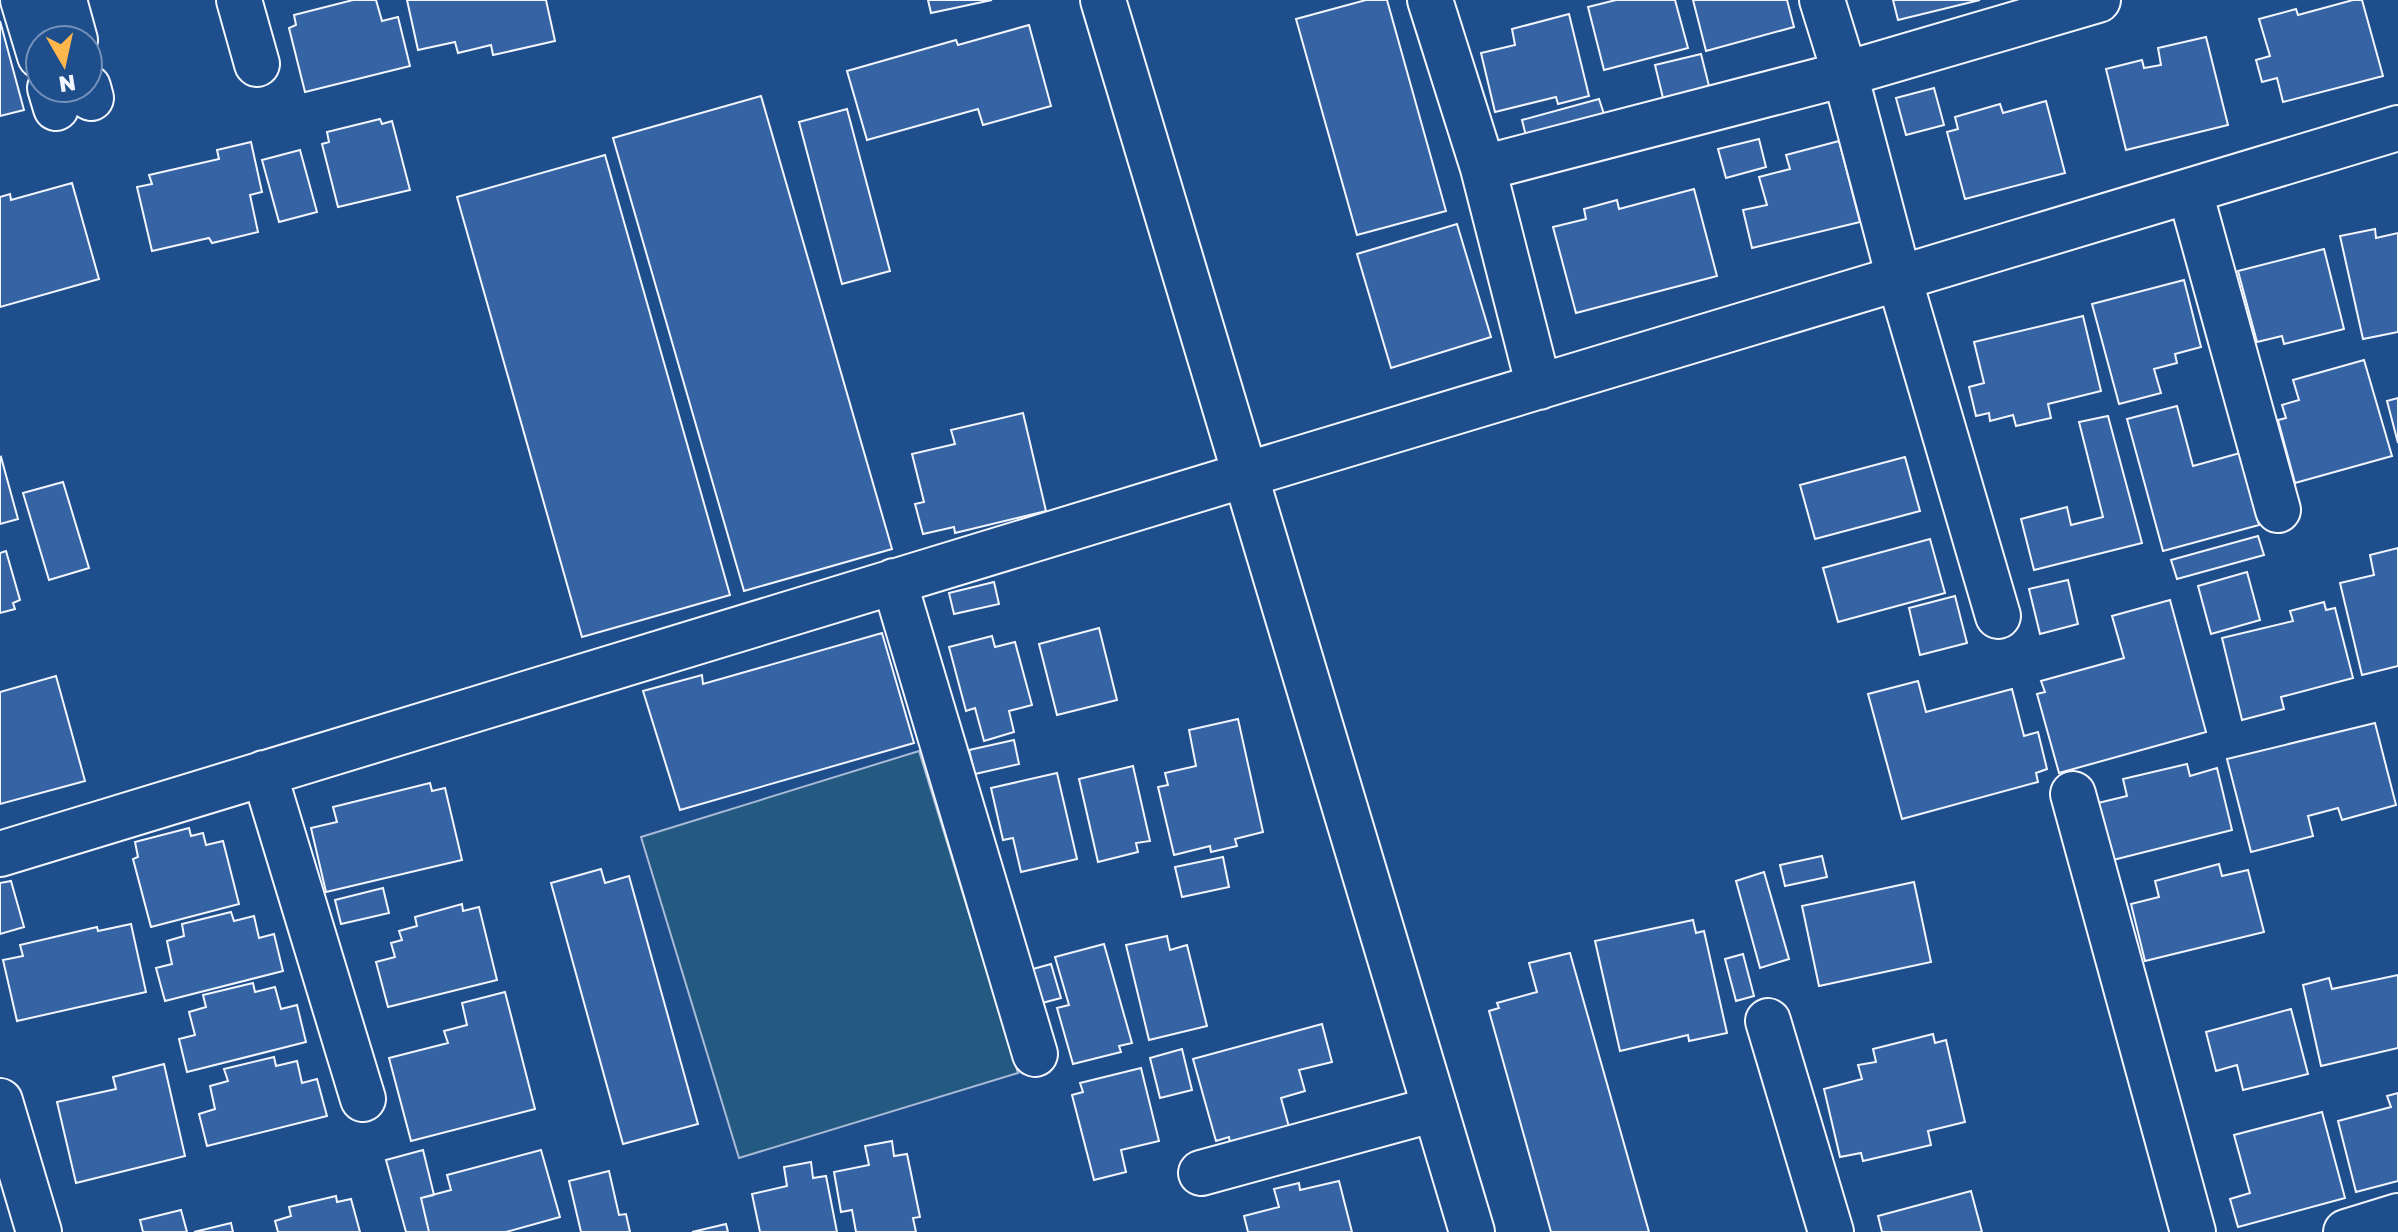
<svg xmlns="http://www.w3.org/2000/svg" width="2398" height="1232" font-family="'Golos Text',sans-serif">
  <rect width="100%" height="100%" fill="#1f4e8c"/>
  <path fill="#245a82" stroke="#a8bbd7" stroke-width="2" d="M919,751L1018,1073L739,1158L641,837Z"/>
  <path fill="#3563a3" stroke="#f2f6ff" stroke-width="2" d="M353,0H376L382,21L398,17L410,66L305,92L289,28L296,25L294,15Z
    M407,0H546L555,41L493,55L491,45L458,53L455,42L418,50Z
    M928,0H992L931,13Z
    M1366,0H1387L1446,211L1357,235L1296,19Z
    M1616,0H1675L1688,48L1604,70L1588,7Z
    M1693,0H1787L1794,27L1706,51Z
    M1893,0H1980L1898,20Z
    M2353,0H2362L2383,76L2283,102L2277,78L2262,82L2256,60L2270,56L2259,19L2296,9L2298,15Z
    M1569,14L1589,96L1558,104L1556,97L1495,112L1481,53L1515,45L1512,29Z
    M0,21L24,110L0,116Z
    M1029,25L1051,106L983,125L978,109L867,140L847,71L956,40L958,45Z
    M2206,37L2228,125L2126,150L2106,69L2142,60L2144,68L2161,65L2158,48Z
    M1701,54L1709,86L1663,98L1655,65Z
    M1934,88L1944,125L1906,135L1896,98Z
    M761,96L892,549L744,591L613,138Z
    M1599,99L1604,114L1526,136L1522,120Z
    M2046,101L2065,173L1965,199L1947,132L1958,129L1955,117L2000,104L2003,113Z
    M847,109L890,271L842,284L799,122Z
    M380,119L382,124L392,121L410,190L338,207L322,144L329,142L327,132Z
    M1759,139L1766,167L1726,178L1718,149Z
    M1839,141L1860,222L1752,248L1743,210L1767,205L1759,177L1790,169L1786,155Z
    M251,142L262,192L250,195L258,232L212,243L209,238L152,251L137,187L152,184L149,175L219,159L217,150Z
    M300,150L317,212L279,222L262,160Z
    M605,155L730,595L582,637L457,197Z
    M72,183L99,279L0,307V197L10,194L11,200Z
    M1694,189L1717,276L1576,313L1553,227L1586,219L1584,209L1617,200L1619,209Z
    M1457,224L1491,337L1391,368L1357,254Z
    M2375,229L2376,238L2398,233V332L2363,339L2340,236Z
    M2324,249L2344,329L2284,344L2282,336L2257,342L2238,271Z
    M2184,280L2201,347L2175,354L2177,363L2154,369L2161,393L2119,404L2092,304Z
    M2083,316L2101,391L2048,404L2051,418L2016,426L2013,415L1990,421L1989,413L1976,416L1969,387L1984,383L1974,342Z
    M2364,360L2392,456L2295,483L2278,420L2286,418L2282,405L2299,400L2293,380Z
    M2398,398V443L2387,401Z
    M2177,406L2193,466L2240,453L2259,525L2163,551L2127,419Z
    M1023,413L1046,511L955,533L954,527L923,534L915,504L924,502L912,454L955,444L951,430Z
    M2108,416L2142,543L2034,570L2021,519L2067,507L2071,525L2103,517L2079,422Z
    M1,457L18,519L0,524V458Z
    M1905,457L1920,511L1815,539L1800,485Z
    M63,482L89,568L49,580L23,493Z
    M2258,536L2264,555L2177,579L2171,560Z
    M1930,539L1945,593L1838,622L1823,568Z
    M2398,548V666L2362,675L2340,583L2374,575L2370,555Z
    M6,551L20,600L13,603L15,609L0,613V553Z
    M2247,572L2260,620L2211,634L2198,586Z
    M2068,580L2078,624L2040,634L2029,589Z
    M994,582L999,604L954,614L949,593Z
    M1955,596L1967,643L1920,655L1909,608Z
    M2170,600L2206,732L2059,773L2037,694L2045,692L2041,681L2124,658L2112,616Z
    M2324,602L2326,610L2335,608L2353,678L2281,697L2284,709L2242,720L2222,638L2293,621L2290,611Z
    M1099,628L1117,700L1057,715L1039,644Z
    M882,633L914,743L680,810L643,691L702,675L703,684Z
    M992,636L995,647L1015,642L1032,705L1009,711L1014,732L984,741L975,708L966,711L949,647Z
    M56,676L85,781L0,804V692Z
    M1918,681L1926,712L2012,689L2024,736L2038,732L2047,769L2036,773L2038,782L1902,819L1868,694Z
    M1238,719L1263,832L1235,839L1237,846L1211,852L1210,846L1174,855L1158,787L1168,785L1165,773L1196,766L1189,730Z
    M2375,723L2396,805L2342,820L2338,808L2308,816L2313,836L2251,852L2227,759Z
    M1014,740L1019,764L975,774L969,750Z
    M2187,764L2190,776L2217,768L2232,830L2113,860L2098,803L2127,796L2123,779Z
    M1133,766L1150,841L1136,843L1138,852L1098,862L1079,779Z
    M1057,773L1077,859L1021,872L1013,838L1003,840L991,788Z
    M430,783L432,791L445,788L462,860L326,892L311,828L337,822L333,807Z
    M189,828L191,836L203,833L206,845L223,841L239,904L151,927L133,859L138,857L135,842Z
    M1822,856L1827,877L1785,886L1780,865Z
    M1223,857L1229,887L1182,897L1175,867Z
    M2219,864L2222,876L2248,870L2264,932L2145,961L2131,904L2159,897L2155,881Z
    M601,869L605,883L629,876L698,1124L623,1144L551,883Z
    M1764,872L1789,959L1760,968L1736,881Z
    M11,881L24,927L0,934V883Z
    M1914,882L1931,962L1819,986L1802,906Z
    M383,888L389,913L341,924L335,900Z
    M462,904L463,911L479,907L497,980L388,1007L376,962L395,957L391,943L402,940L399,931L417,926L415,917Z
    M231,912L234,921L254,916L259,938L274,934L283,971L165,1001L156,968L172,964L167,941L184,936L182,924Z
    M1693,920L1696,933L1704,931L1727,1033L1689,1041L1688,1035L1620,1051L1595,941Z
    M131,924L146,992L17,1021L3,960L23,956L20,945L97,927L98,931Z
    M1167,936L1170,950L1187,945L1207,1026L1149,1040L1126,945Z
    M1104,944L1132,1043L1119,1046L1121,1052L1073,1064L1057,1008L1069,1005L1055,957Z
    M1570,953L1649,1232H1551L1489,1011L1499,1008L1497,1003L1537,992L1529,963Z
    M1743,954L1754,996L1736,1001L1725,959Z
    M1051,964L1061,998L1042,1003L1033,969Z
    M2398,975V1048L2321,1066L2303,985L2329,978L2332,989Z
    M253,983L255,992L275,987L281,1009L297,1005L306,1042L187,1072L179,1039L195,1035L189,1012L206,1007L203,995Z
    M505,992L535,1109L411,1141L389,1058L448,1043L444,1031L467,1025L462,1003Z
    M2291,1009L2308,1074L2243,1090L2237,1065L2216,1071L2206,1032Z
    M1322,1024L1332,1062L1299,1070L1305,1091L1281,1098L1289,1127L1230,1143L1229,1137L1216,1141L1193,1059Z
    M1933,1034L1935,1043L1946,1040L1965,1122L1928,1131L1931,1145L1863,1161L1861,1153L1840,1157L1824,1089L1862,1079L1858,1065L1876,1062L1873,1049Z
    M1182,1049L1192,1090L1160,1098L1150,1058Z
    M274,1057L276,1066L297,1061L302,1083L317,1079L327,1116L207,1146L199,1114L215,1109L210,1086L228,1081L224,1069Z
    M164,1064L185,1156L76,1183L57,1102L116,1089L113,1077Z
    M1141,1068L1159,1141L1121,1150L1126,1172L1094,1180L1072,1095L1083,1092L1080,1083Z
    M2398,1093V1181L2356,1192L2338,1121L2391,1107L2387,1096Z
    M2322,1112L2345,1198L2238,1227L2230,1199L2250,1193L2234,1135Z
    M892,1141L894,1156L907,1154L920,1217L913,1218L916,1232H856L852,1210L841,1212L834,1172L869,1165L865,1146Z
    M423,1150L434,1195L421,1198L429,1232H406L386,1160Z
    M541,1150L560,1217L506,1232H429L421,1198L451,1190L447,1175Z
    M811,1162L813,1178L826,1176L837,1232H760L752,1194L787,1186L784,1167Z
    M609,1171L619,1215L626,1214L630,1232H581L569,1181Z
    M1339,1181L1352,1232H1248L1244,1216L1279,1207L1274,1189L1299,1183L1300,1190Z
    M1971,1191L1982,1232H1882L1878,1216Z
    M336,1196L337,1202L351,1199L360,1232H278L275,1221L291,1216L289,1207Z
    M181,1210L187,1232H143L140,1220Z
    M231,1223L233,1232H194Z
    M726,1224L728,1232H692Z"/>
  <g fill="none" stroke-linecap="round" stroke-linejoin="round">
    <defs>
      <path id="minor" d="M23,0L40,56
        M64,0L75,40
        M239,0L257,64
        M1430,0L1483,168L1539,387
        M1822,0L1845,74L1899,278L1998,616
        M88,87L91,98
        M50,88L56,108
        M1483,168L1845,74L2098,0
        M2190,192L2278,510
        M894,581L1035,1054
        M264,773L363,1099
        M2073,794L2193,1232
        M0,854L1245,475L2398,128
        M1768,1021L1831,1232
        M0,1101L39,1232
        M1201,1173L1435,1109
        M2346,1232L2398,1216"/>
      <path id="tertiary" d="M1103,0L1472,1232"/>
    </defs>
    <use href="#minor" stroke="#f2f6ff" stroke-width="48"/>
    <use href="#tertiary" stroke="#f2f6ff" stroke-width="48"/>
    <use href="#minor" stroke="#1f4e8c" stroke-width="44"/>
    <use href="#tertiary" stroke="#1f4e8c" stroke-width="44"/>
  </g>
  <g transform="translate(64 64) rotate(171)"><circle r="38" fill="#1f4e8c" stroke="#7391ba" stroke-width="2"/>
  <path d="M0-6L14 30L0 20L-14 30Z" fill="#ffb74d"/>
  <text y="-12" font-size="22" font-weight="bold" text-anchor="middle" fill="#f2f6ff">N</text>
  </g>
</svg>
